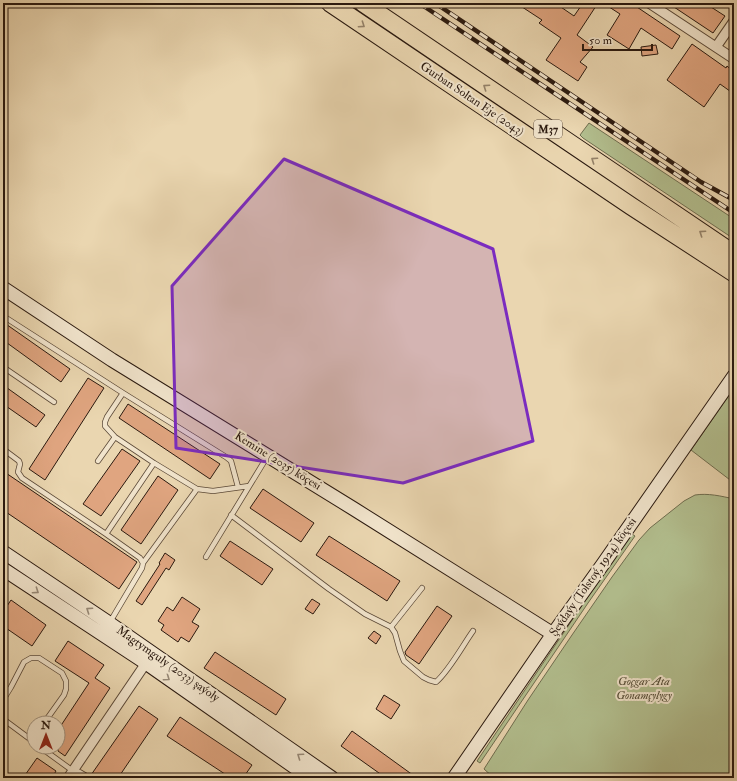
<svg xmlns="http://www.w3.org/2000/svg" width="737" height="781" font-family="'IM FELL Double Pica',serif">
  <rect width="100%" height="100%" fill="#ead6b0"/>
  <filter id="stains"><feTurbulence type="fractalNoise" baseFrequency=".005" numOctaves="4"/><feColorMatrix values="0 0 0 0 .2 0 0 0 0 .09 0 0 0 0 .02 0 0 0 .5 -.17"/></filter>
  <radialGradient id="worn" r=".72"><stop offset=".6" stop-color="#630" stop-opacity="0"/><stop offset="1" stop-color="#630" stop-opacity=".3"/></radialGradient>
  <path fill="#b2be8e" stroke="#6e6c4e" d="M589,123L734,219V239L583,138L580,135Z
    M734,388V483L691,450Z
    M695,495C708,493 721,496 734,499V778H494L484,769L528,700L572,635L612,577L639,540L650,528L684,501Z
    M632,534L635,536L588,603L480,763L477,761L585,601Z"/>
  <path fill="#e0a580" stroke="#2a190f" d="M516,3H555L574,16L583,3H598L577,35L593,47L580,62L587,67L578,81L546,60L561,38L539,23L542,20Z
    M603,3H631L680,36L672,49L641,28L629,49L607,35L620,14Z
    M668,3H714L711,7L725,16L713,33Z
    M692,44L726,68L727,66L734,72V94L720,84L704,107L667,80Z
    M656,45L658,54L642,56L641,47Z
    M3,322L70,369L61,382L3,340Z
    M88,378L104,388L45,480L29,469Z
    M3,385L45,415L36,427L3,404Z
    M128,404L220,464L210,479L119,418Z
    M122,449L140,461L101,516L83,504Z
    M3,471L137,562L119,589L3,510Z
    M158,476L178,490L141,544L121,530Z
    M263,489L314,523L301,542L250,508Z
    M329,536L400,581L387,601L316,555Z
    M230,541L273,569L262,585L220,556Z
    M165,553L175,560L169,570L166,568L142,605L136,601L160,564L159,563Z
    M182,597L200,609L192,622L199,626L189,642L181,637L178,642L161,630L164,625L158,621L167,607L173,611Z
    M312,599L320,604L313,614L305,609Z
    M11,600L46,625L32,646L3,626V612Z
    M437,606L452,616L419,664L406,655L405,652Z
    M374,631L381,636L376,644L368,638Z
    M68,641L104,665L95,678L110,688L65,756L58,751V730L89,683L55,661Z
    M215,652L286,699L276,715L204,668Z
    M384,695L400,705L391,719L376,709Z
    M139,706L158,719L118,778H96L91,775Z
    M180,717L252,765L243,778H231L167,736Z
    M352,731L417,778H386L341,746Z
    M37,758L56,771L52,778H23Z"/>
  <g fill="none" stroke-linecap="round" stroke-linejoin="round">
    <defs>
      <path id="lane" d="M3,316L123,393L226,457L231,461L238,487
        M3,367L54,402
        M123,393L107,417L105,422V426L115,437L154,463L197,489L213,491L249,486
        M3,449L19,461L20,464L18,472L22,478L106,534L140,558L143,563L142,568L110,622
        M98,461L115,437
        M231,515L329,589L365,614L391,627L395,633L400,651L404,661L423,677L429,680L436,682C449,671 463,645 473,631
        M106,534L154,463
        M206,557L267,457
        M143,563L197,489
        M391,627L422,588
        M3,700L11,687L24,662L31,658H39L62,673L66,681V689L64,695L44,723
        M3,719L34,742
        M40,747L73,771"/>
      <path id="street" d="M649,3L734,59
        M716,47L734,21
        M73,771L85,778
        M68,778L146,663"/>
      <path id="secondary" d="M3,288L112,360L354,509L553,634
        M3,552L109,623L332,778
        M3,569L146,663L310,778
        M454,778L553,634L603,564L734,376"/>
      <path id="highway" d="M330,3L631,206L734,273
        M363,3L734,254"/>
    </defs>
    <use href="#lane" stroke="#5a4837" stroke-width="6"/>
    <use href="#street" stroke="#5a4837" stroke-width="11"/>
    <use href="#secondary" stroke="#2a190f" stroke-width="15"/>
    <use href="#highway" stroke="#2a190f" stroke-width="19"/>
    <use href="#lane" stroke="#f1e4cc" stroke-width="4.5"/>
    <use href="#street" stroke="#f1e4cc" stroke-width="9"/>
    <use href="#secondary" stroke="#f1e4cc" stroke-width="13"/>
    <use href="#highway" stroke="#ead6b0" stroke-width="17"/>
    <defs>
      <path id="rail" d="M419,3L734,213
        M435,3L701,182L734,200"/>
    </defs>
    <use href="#rail" stroke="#2a190f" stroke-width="4.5"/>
    <use href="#rail" stroke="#f1e4cc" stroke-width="3" stroke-dasharray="9" stroke-linecap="butt"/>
  </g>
  <defs><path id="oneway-chevron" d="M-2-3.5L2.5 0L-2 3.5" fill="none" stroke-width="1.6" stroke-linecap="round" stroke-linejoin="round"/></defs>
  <g stroke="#948168">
    <use href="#oneway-chevron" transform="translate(362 25) rotate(34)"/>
    <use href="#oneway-chevron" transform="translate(486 87) rotate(-146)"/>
    <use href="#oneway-chevron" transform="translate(594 160) rotate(-146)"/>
    <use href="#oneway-chevron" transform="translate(702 233) rotate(-146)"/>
  </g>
  <g stroke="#978977">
    <use href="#oneway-chevron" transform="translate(36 591) rotate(34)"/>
    <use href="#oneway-chevron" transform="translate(89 610) rotate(-146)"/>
    <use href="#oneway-chevron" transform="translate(167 678) rotate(35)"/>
    <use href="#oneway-chevron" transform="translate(300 756) rotate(-145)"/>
  </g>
  <path fill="#7b2cbf" fill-opacity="0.2" stroke="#7b2cbf" stroke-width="3" stroke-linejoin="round" d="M284,159L493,249L533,441L403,483L176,448L172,286Z"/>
  <g text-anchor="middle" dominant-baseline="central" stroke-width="4" stroke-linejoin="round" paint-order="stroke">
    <rect fill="#f1e4cc" stroke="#665648" stroke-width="1" x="534" y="120" width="28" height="18" rx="3"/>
    <g font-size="11" font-weight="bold" fill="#2a190f">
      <text x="548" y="129">M37</text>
    </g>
    <g font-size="12" fill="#2a190f" stroke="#f1e4cc">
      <text transform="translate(472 99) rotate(34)">Gurban Soltan Eje (2043)</text>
      <text transform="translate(278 461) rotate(32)">Kemine (2035) köçesi</text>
      <text transform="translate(593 577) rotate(-55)">Şeýdaýy (Tolstoý, 1924) köçesi</text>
      <text transform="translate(168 664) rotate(35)">Magtymguly (2033) şaýoly</text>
    </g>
    <g font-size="12" font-style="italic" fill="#534b35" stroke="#f1e4cc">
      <text x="644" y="681">Goçgar Ata<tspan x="644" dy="14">Gonamçylygy</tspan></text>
    </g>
  </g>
  <rect width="737" height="781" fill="none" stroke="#ead6b0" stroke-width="16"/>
  <rect x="4" y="4" width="729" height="773" fill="none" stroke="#2a190f" stroke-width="2"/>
  <rect x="8" y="8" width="721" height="765" fill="none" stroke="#2a190f"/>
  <g transform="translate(46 735)"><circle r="19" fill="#f1e4cc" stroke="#a19380"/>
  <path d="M0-3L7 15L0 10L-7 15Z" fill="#8f2418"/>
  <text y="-6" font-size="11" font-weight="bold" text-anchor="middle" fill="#2a190f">N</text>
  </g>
  <path d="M583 44v6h69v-6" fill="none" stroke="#2a190f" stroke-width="2"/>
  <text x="589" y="44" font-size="12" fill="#2a190f" stroke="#f1e4cc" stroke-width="3" paint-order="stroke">50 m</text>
  <rect width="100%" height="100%" filter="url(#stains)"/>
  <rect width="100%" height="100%" fill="url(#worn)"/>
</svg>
